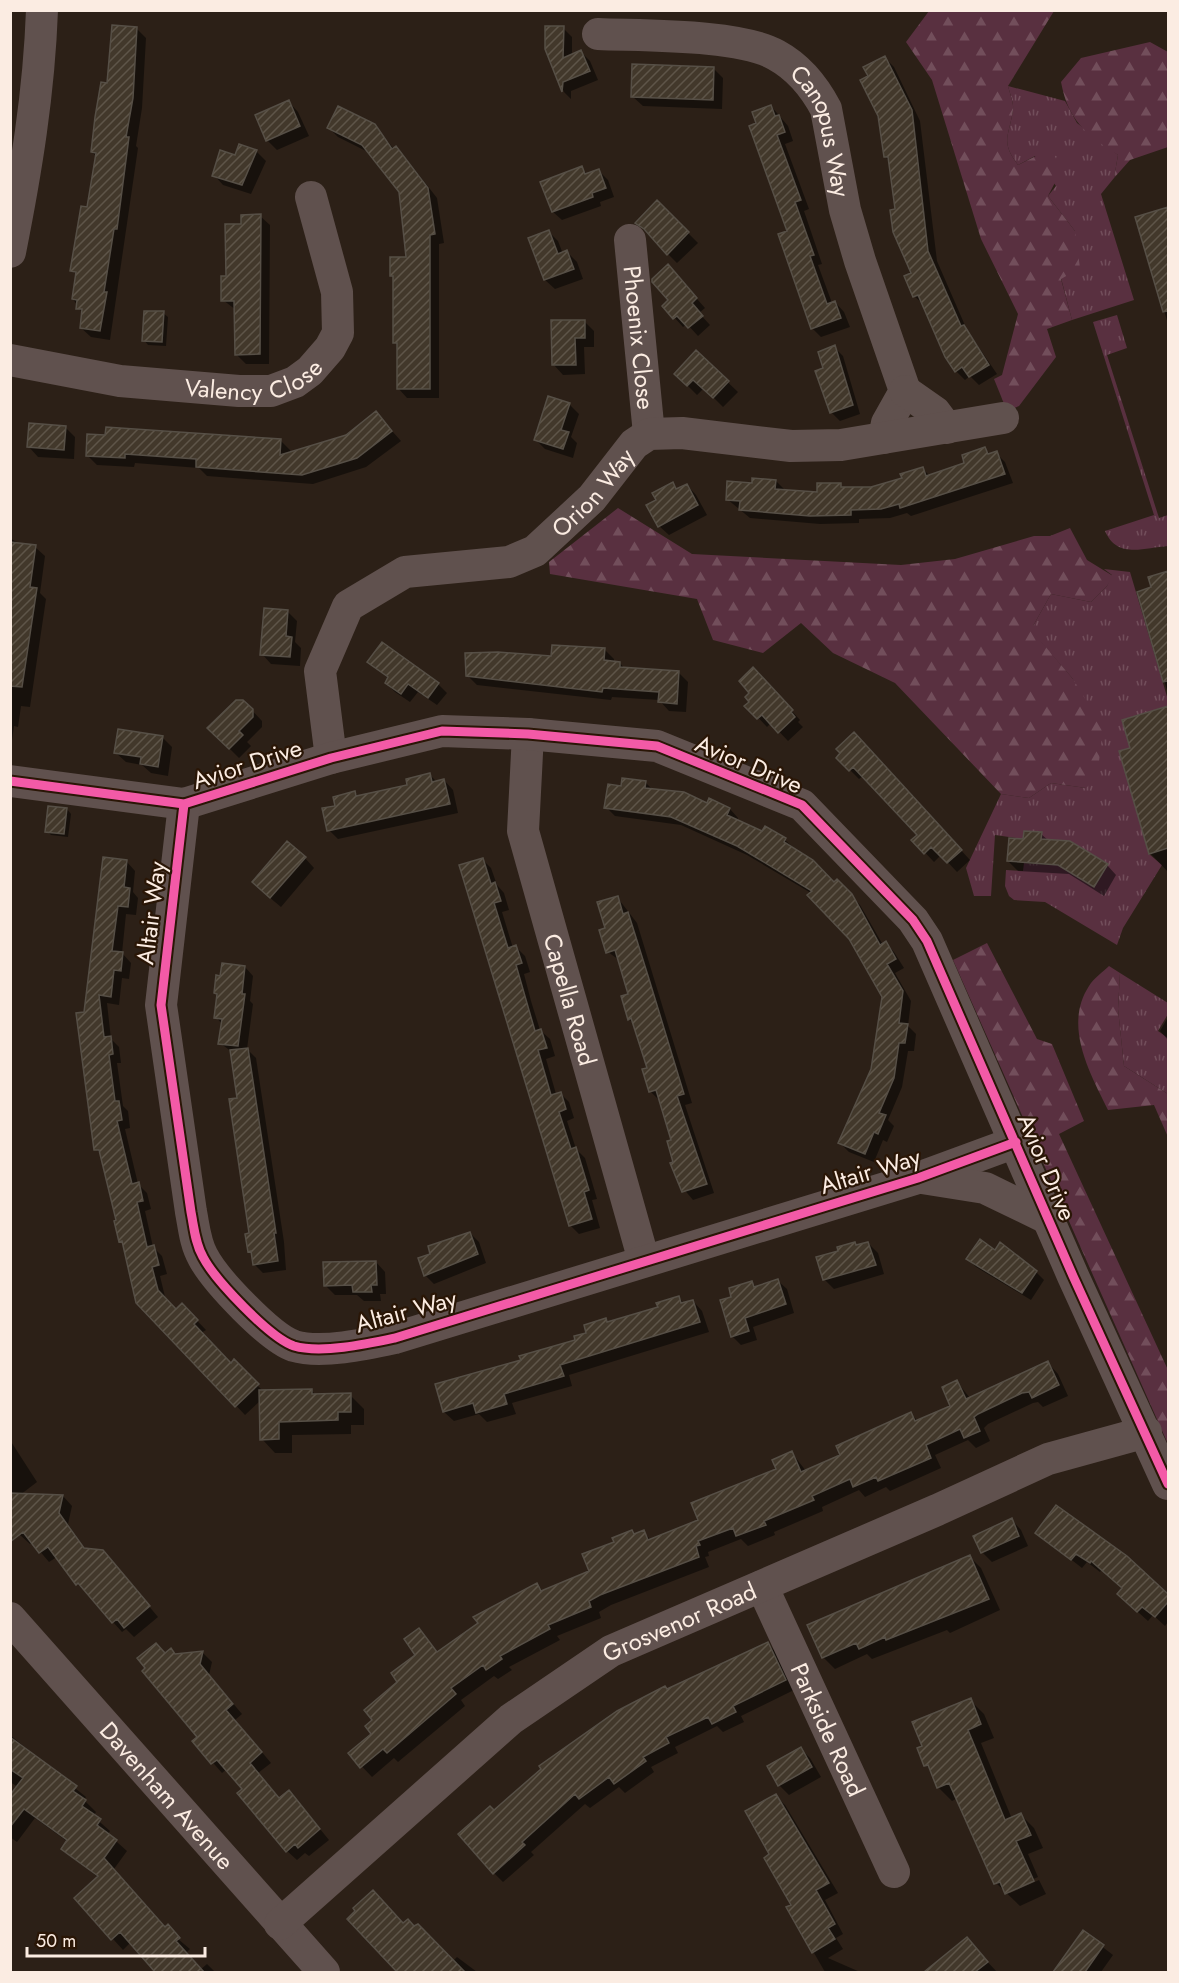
<svg xmlns="http://www.w3.org/2000/svg" width="1179" height="1983" font-family="Jost,sans-serif">
  <defs>
    <pattern id="grass-tufts" width="24" height="20" patternUnits="userSpaceOnUse" patternTransform="scale(1.5)"><rect width="24" height="20" fill="#593040"/><path d="M3 7l-1-3M5 7V3M7 7l1-3M15 17l-1-3M17 17v-4M19 17l1-3" fill="none" stroke="#724e5b"/></pattern>
    <pattern id="forest-firs" width="22" height="20" patternUnits="userSpaceOnUse" patternTransform="scale(1.5)"><rect width="22" height="20" fill="#593040"/><path d="M5 1l3.5 6h-7zM16 11l3.5 6h-7z" fill="#724e5b"/></pattern>
    <pattern id="building-hatch" width="6" height="6" patternUnits="userSpaceOnUse" patternTransform="scale(1.5)"><rect width="6" height="6" fill="#42382b"/><path d="M-1 1l2-2M0 6l6-6M5 7l2-2" fill="none" stroke="#5e5549"/></pattern>
  </defs>
  <rect width="100%" height="100%" fill="#2c2017"/>
  <path fill="url(#grass-tufts)" d="M1008,86L1065,101L1077,123L1118,155L1114,178L1101,194L1134,300L1072,320L1061,278L1075,231L1048,196L1056,186L1035,156L1018,165C1000,141 1009,137 1013,110C1014,103 1010,94 1008,86Z
    M1117,315L1127,348L1107,355L1159,518L1168,515V546C1143,548 1117,559 1105,531L1154,515L1093,322Z
    M1104,569L1130,572L1168,700V706L1122,720L1130,748L1119,751L1149,854L1162,865L1123,928L1117,945L1045,902L1014,900L1009,896L1005,886L1006,870L1023,871L1024,863L1051,865L1052,840L1041,839L1042,832L1024,831L1023,839L995,835L991,896H974L966,868L1001,794L1029,798L1051,783L1086,788L1073,679L1033,633V626L1051,594L1091,602L1107,586L1112,575Z
    M1120,973L1168,1003V1014L1158,1031L1168,1038V1094L1124,1066L1118,1009Z"/>
  <path fill="url(#forest-firs)" d="M929,11H1054L1008,86C1010,94 1014,103 1013,110C1009,137 1000,141 1018,165L1046,151L1054,155L1062,169L1048,196L1075,231L1080,268L1061,279L1072,320L1047,329L1056,357L1019,406L1007,411L994,379L1002,375L1018,314L981,239L932,80L906,42Z
    M1150,42L1168,52V147L1130,160L1114,178L1118,155C1086,135 1068,120 1061,82L1081,58Z
    M618,508L692,554L901,565L955,559L1034,536H1050L1070,528L1087,560L1113,576L1107,586L1091,602L1051,594L1033,626V632L1073,679L1103,728L1097,778L1086,788L1051,783L1029,798L1001,794L895,683L833,653L801,623L763,653L713,640L697,599L550,574L549,562Z
    M987,943L1037,1039L1052,1044L1084,1121L1059,1134L1168,1370V1444L953,960Z
    M1109,966L1120,973L1118,1009L1124,1066L1168,1094V1137L1154,1105L1108,1110C1090,1073 1063,1026 1089,986C1094,978 1103,972 1109,966Z"/>
  <path fill="#0007" d="M136,28L146,38L142,108L136,146L138,148L110,340L91,337L81,328L83,314L73,299L77,275L72,270L88,208L97,157L92,152L109,84Z
    M563,28L572,37V56L581,52L590,61L598,80L571,91V99L564,92L546,47Z
    M885,58L894,67L920,121L937,261L967,330L997,374L979,385L970,376L965,380L956,371L924,305L914,296L913,274L897,210L890,161L885,157L870,77Z
    M714,69L723,78L722,109L643,106L633,97Z
    M289,102L298,112L309,136L277,150L267,140Z
    M771,106L788,126L793,141L785,144L809,209L804,211L822,264L818,265L832,303L835,302L844,312L850,327L821,337L812,328L758,124Z
    M374,125L394,149L405,157L437,198L444,243L439,244V398H407L398,388L395,279L391,275L408,259L400,191L370,153L338,137L329,128Z
    M256,151L266,161L251,194L223,185L214,175L236,157Z
    M582,168L588,175L599,171L608,180L614,197L600,202L601,206L562,220L553,212Z
    M657,202L698,243L677,263L637,223Z
    M1168,208V324L1137,218Z
    M260,216L270,225L269,364H246L236,354V310L223,300L243,225Z
    M548,231L558,241L563,254L567,252L577,262L583,279L555,289L545,280L529,239Z
    M676,275L705,308L699,313L710,325L698,336L687,324L683,327L664,306L670,300Z
    M163,313L168,317L166,346L148,345L144,340Z
    M584,321L594,331V347H584L585,374L563,375L554,365Z
    M834,347L843,356L860,414L840,421L831,412L825,369Z
    M696,352L738,392L723,407L704,388L697,395L676,374Z
    M569,404L579,414L571,437L577,443L573,458L545,449L535,439Z
    M376,413L401,441L366,467L313,484L207,476L199,468L135,463L134,467L97,465L87,455L281,441L290,450V454L347,436Z
    M66,428L75,437L74,459L38,457L29,447Z
    M985,449L991,455L996,453L1005,462L1013,483L911,516L907,513L890,518L859,519V523L820,524L750,518L727,499L753,485L776,481L785,490L818,494L840,484L844,489H871L904,479L923,469L930,476L966,464Z
    M672,484L678,490L687,485L696,495L707,515L669,535L659,526L658,501Z
    M10,538L21,545L35,547L45,556L40,593L46,599L30,707L21,706L18,727L14,726L10,754Z
    M1168,573V694L1139,593L1153,588L1150,578Z
    M287,611L297,621L295,642L301,648L300,666L271,664L262,654Z
    M605,650L614,659V663H620L625,669L679,673L688,682L686,712L669,711L659,700L612,697L611,700L477,685L467,675Z
    M369,662L438,684L447,693L437,705L418,692L410,702L395,692L386,683L389,679Z
    M762,678L800,720L798,722L803,727L788,741L771,723L767,727L747,706Z
    M243,701L262,721V727L247,742L251,746L239,758L209,728Z
    M1168,708V872L1150,853L1132,749L1124,721Z
    M162,737L172,747L168,776L151,773L142,765L126,762L116,753Z
    M863,744L970,860L957,872L941,855L934,862L913,840L919,835L863,776L859,779L838,758Z
    M430,775L437,782L444,780L453,790L458,813L338,839L329,830L337,807L355,793L359,797L409,786Z
    M645,782L653,790L708,805L710,800L730,809L738,818L737,821L785,840L834,884L837,881L860,905L883,945L886,943L894,952L904,968L895,973L911,1001L908,1026L916,1034L914,1051H908L902,1087L888,1120L894,1126L887,1142L883,1140L874,1162L849,1152L840,1143L873,1069L883,996L850,938L811,893L747,855L681,825L615,816L606,807L622,787Z
    M67,809L71,814L68,837L51,835L47,831Z
    M1041,834L1049,841L1107,865L1116,875L1104,896L1069,874L1018,871L1008,861L1025,841Z
    M305,858L314,868L281,907L263,892Z
    M482,859L491,868L497,885L504,893L509,910L502,912L513,948L516,947L525,956L530,972L524,974L531,1001L540,1030L550,1039L555,1056L546,1059L556,1094L560,1093L569,1102L574,1118L567,1121L576,1149L585,1158L597,1199L592,1200L600,1228L579,1234L570,1225Z
    M127,862L135,871L133,892L138,898L136,915L126,914L122,953L131,963L129,979L122,978L119,1005L107,1003L111,1039L119,1047L121,1063H117L123,1106L128,1111L130,1128L125,1129L138,1184L147,1193L151,1209L145,1211L153,1247L162,1256L167,1274L160,1276L166,1301L176,1311L182,1305L206,1330L201,1333L231,1365L234,1362L264,1392L311,1390L316,1395H350L364,1409V1425H351V1434L292,1435V1453H275L262,1439L261,1400L245,1415L138,1302L124,1245L120,1241L102,1156L96,1149L85,1013Z
    M617,897L637,923L692,1103L685,1105L714,1193L693,1200L677,1181L669,1142L673,1141L659,1100L650,1091L649,1069L635,1025L629,1019V995L619,960L608,952L606,929Z
    M245,967L253,976L250,1001L253,1004L247,1049L256,1058L284,1242L286,1270L263,1273L254,1264L239,1099L232,1052L220,1043L222,1024L216,1017L219,996L215,993Z
    M1168,1017V1040L1160,1031Z
    M470,1233L479,1242L486,1263L434,1284L425,1275L432,1255Z
    M854,1243L858,1246L868,1243L878,1253L884,1274L834,1289L824,1279L840,1252Z
    M968,1259L1036,1272L1044,1280L1031,1300L976,1267Z
    M376,1262L385,1272L386,1294H380L381,1301H364L357,1295H335L325,1285Z
    M778,1281L787,1289L794,1313L753,1327L757,1340L741,1345L732,1336L733,1298L752,1283L756,1287Z
    M679,1298L685,1304L693,1301L702,1311L709,1332L569,1375L572,1386L512,1403L516,1414L487,1422L479,1414L454,1421L444,1412L522,1361L577,1341L605,1320L608,1323L659,1308Z
    M1048,1363L1058,1374L1068,1396L1043,1407L1038,1402L1033,1403L988,1424L984,1428L990,1441L976,1448L968,1440L935,1455L941,1468L890,1491L886,1487L865,1497L859,1490L822,1507L823,1511L774,1532L775,1535L748,1546L741,1539L708,1552L709,1556L705,1557L709,1567L611,1605L599,1612L601,1618L557,1636L560,1640L509,1667L512,1670L498,1679L494,1676L461,1700L465,1706L398,1762L394,1758L372,1777L350,1754L373,1734L374,1720L418,1655L419,1630L439,1653L536,1585L543,1591L591,1572L615,1543L632,1532L635,1535L643,1532L651,1540L700,1521L778,1469L792,1453L806,1471L842,1456L911,1414L919,1422L952,1407L957,1382L970,1398Z
    M10,1440L37,1482L20,1495L63,1496L72,1506L68,1524L86,1550L103,1551L158,1617L134,1637L126,1629L122,1632L113,1622L88,1592L77,1584L57,1557L49,1562L32,1542L30,1544L20,1535L10,1520Z
    M1012,1520L1021,1530L1028,1546L992,1562L982,1552Z
    M1037,1533L1126,1558L1168,1596V1622L1165,1626L1153,1615L1148,1621L1129,1604L1124,1589L1102,1569L1100,1572L1087,1562L1082,1568Z
    M969,1556L981,1568L1000,1610L950,1633L947,1630L872,1659L867,1654L835,1669L823,1657Z
    M768,1644L777,1653L794,1690L741,1716L744,1722L723,1732L717,1726L675,1747L678,1753L651,1767L654,1772L625,1793L619,1787L590,1808L585,1804L531,1852L534,1855L503,1882L494,1873L495,1812L668,1691Z
    M202,1652L212,1662L209,1675L242,1714L235,1720L271,1763L258,1773L280,1799L298,1802L329,1840L309,1856L305,1853L297,1860L287,1851L227,1769L222,1773L194,1741L199,1737L165,1654Z
    M970,1700L984,1714L994,1738L981,1743L1012,1819L1021,1815L1034,1828L1043,1848L1028,1854L1038,1877L1007,1891L1010,1893L1039,1880L1046,1894L1020,1906L996,1883L958,1798L952,1801L938,1787L919,1749Z
    M10,1735L86,1797L84,1800L96,1812L93,1816L110,1831L108,1834L127,1851L114,1869L166,1929L190,1949L186,1953L200,1970L207,1964L215,1972H157L131,1942L123,1950L76,1898L99,1878L63,1849L68,1842L35,1818L17,1842L10,1837V1797L18,1787L10,1782Z
    M801,1749L810,1758L821,1777L789,1795L779,1785L769,1766Z
    M776,1796L785,1805L838,1893L825,1900L843,1934L836,1938L843,1949L828,1958L860,1972H825L788,1908L793,1906L771,1855Z
    M349,1919L404,1925L453,1961L457,1957L477,1972H401Z
    M1083,1932L1113,1955L1101,1972H1055Z
    M966,1939L997,1972H927Z"/>
  <path fill="url(#building-hatch)" stroke="#564f46" stroke-width="1.5" d="M112,25L137,27L133,98L126,137H129L117,229H114L104,292H107L100,331L80,328L82,309H76L77,300L72,299L76,272L70,271L81,206L87,207L96,153L91,152L95,117L101,82L107,83Z
    M545,26H564L563,58L581,50L590,71L563,82L562,92L545,49Z
    M885,56L912,110L928,251L961,326L964,325L989,365L969,377L962,367L955,372L945,357L918,295L913,297L904,276L911,273L893,232L890,210L895,209L888,157H884L878,116L860,80L868,76L863,67Z
    M632,64L714,67L713,100L631,97Z
    M289,100L300,126L266,141L255,115Z
    M771,105L775,116L779,115L785,132L777,135L801,200L795,202L814,255L810,256L827,304L835,301L841,318L811,329L778,234L787,231L749,126L756,123L752,112Z
    M338,106L375,124L392,149L396,146L428,188L435,234L430,235V389H397V343H393V276H390V257H406L399,192L362,145L327,128Z
    M239,144L257,150L242,185L212,176L220,150L235,155Z
    M582,166L585,174L599,169L606,188L592,193L593,197L552,212L540,182Z
    M657,200L689,232L667,255L644,229L635,223Z
    M1168,207V311L1163,312L1135,217Z
    M261,214L260,354L235,355L234,301H221V276H226L225,224H241V215Z
    M549,230L558,254L567,250L574,269L544,280L528,238Z
    M668,264L697,298L692,303L703,316L688,328L677,316L673,319L662,306L668,300L652,282V279Z
    M144,311H164L162,342L142,341Z
    M551,320H585V338H575L576,365H552Z
    M835,345L853,405L830,413L815,371L823,368L818,352Z
    M696,350L729,381L713,398L693,380L687,386L674,374Z
    M548,396L570,403L561,430L569,432L563,449L534,440Z
    M376,411L392,431L357,458L302,475L196,467V459L125,454V458L86,456L87,434L105,435L106,427L281,439L280,455L346,435Z
    M29,423L66,426L64,450L27,447Z
    M985,447L988,454L997,451L1005,474L900,508L899,504L881,509L851,510V515L810,516L739,510L740,501L726,500L727,481L752,483V478L776,480L775,489L817,492V483H841V487H871L902,478L900,474L923,467L926,476L964,463L962,455Z
    M673,482L676,489L687,484L698,505L658,527L646,505L656,500L652,493Z
    M10,542L36,545L30,587L37,588L22,687L10,686Z
    M1168,571V681L1163,682L1137,592L1151,587L1148,577Z
    M264,608L288,610L286,636L292,637L290,657L260,655Z
    M382,642L439,683L428,698L408,684L401,694L385,683L388,677L367,662Z
    M552,645L605,648L604,660L620,662V667L679,671L677,704L658,702L659,692L603,688L602,692L466,676L465,653L498,652L551,656Z
    M753,667L793,710L791,712L795,717L778,733L762,715L757,719L744,706L749,702L745,697L749,693L739,681Z
    M236,700H243L253,709V717L239,731L243,735L229,749L207,728Z
    M1168,706V848L1149,854L1119,751L1130,748L1122,720Z
    M118,729L163,736L158,767L140,764L141,757L114,753Z
    M854,732L962,850L947,863L931,847L924,854L911,840L917,835L853,767L849,771L836,758L840,753L836,749Z
    M430,773L432,782L444,779L450,804L327,831L322,808L335,806L333,797L355,791L356,796L407,785L406,779Z
    M622,778L646,781L645,788L684,792L707,803L709,798L730,808L727,815L762,831L765,826L786,838L784,842L813,860L834,882L837,879L852,894L880,945L886,941L896,959L887,964L903,991L899,1023L908,1024L905,1043H899L894,1078L879,1113L886,1115L878,1134L874,1132L865,1154L838,1143L871,1069L882,997L849,939L807,895L812,891L737,846L671,817L604,808L608,784L621,786Z
    M48,806L67,808L64,834L45,832Z
    M1024,831L1042,832L1041,839L1070,841L1108,864L1094,887L1058,865L1007,861L1009,838L1023,839Z
    M287,841L306,857L270,898L252,882Z
    M103,857L127,860L124,887L130,888L128,907L118,906L112,951L123,952L121,971L114,970L111,997L99,995L104,1037L111,1036L113,1054L109,1055L115,1101H119L122,1120L117,1121L132,1184L139,1182L143,1201L137,1202L147,1247L154,1245L159,1265L152,1267L158,1290L176,1309L182,1303L198,1320L194,1324L231,1363L234,1359L259,1384L235,1407L136,1303L122,1241L119,1242L114,1221L116,1220L99,1150H94L76,1013L84,1012Z
    M483,858L491,884L495,882L501,901L494,903L508,948L516,945L522,963L516,965L535,1031L541,1029L547,1048L538,1050L551,1095L561,1092L566,1109L559,1112L571,1149L576,1147L589,1190L584,1192L592,1219L569,1226L459,865Z
    M618,896L623,914L628,912L649,979L684,1094L677,1096L707,1184L682,1192L670,1163L673,1162L667,1141L671,1140L656,1090L649,1092L642,1069L647,1068L631,1018L628,1020L621,996L628,994L615,950L606,953L599,930L605,928L597,902Z
    M222,963L245,966L242,994H245L238,1046L218,1044L222,1019L214,1018L217,994L214,993L216,975L220,976Z
    M248,1048L276,1233H274L278,1261L253,1265L251,1251L248,1252L245,1234L249,1233L229,1099L237,1098L230,1050Z
    M470,1232L478,1254L424,1276L418,1258L430,1254L428,1246Z
    M980,1239L995,1250L1000,1242L1037,1271L1022,1293L966,1259Z
    M855,1242L856,1245L868,1242L876,1265L823,1280L816,1257L838,1251L837,1247Z
    M376,1261L377,1285H371L372,1292H353L352,1285L324,1286L323,1262Z
    M778,1279L786,1304L745,1318L749,1331L731,1337L720,1300L731,1297L729,1288L752,1281L754,1287Z
    M679,1296L681,1303L693,1300L700,1322L560,1365L564,1376L504,1394L507,1404L476,1413L473,1403L443,1412L435,1384L521,1360L519,1356L575,1340L574,1336L586,1333L584,1325L606,1318L607,1322L658,1307L656,1303Z
    M1048,1361L1059,1385L1032,1398L1029,1392L1022,1393L978,1414L974,1417L980,1431L964,1438L960,1429L926,1445L931,1458L878,1481L876,1477L853,1487L850,1479L812,1496L814,1500L764,1521L766,1525L736,1536L733,1528L698,1541L700,1545L696,1546L699,1557L600,1595L589,1601L591,1607L548,1625L550,1629L500,1656L502,1659L486,1670L483,1665L451,1688L456,1694L387,1753L383,1749L360,1768L348,1753L371,1734L365,1726L372,1720L364,1710L397,1682L391,1673L415,1655L404,1639L419,1628L437,1652L478,1623L473,1617L537,1583L541,1591L589,1571L582,1554L614,1542L612,1538L632,1530L634,1534L644,1530L648,1540L698,1520L691,1503L776,1469L772,1460L792,1451L801,1472L840,1455L836,1446L911,1412L915,1421L950,1406L942,1387L957,1380L966,1399Z
    M312,1389V1394L351,1393V1412H338V1420L279,1422V1439L260,1440L259,1390Z
    M10,1493L63,1495L59,1513L84,1548L103,1550L150,1606L124,1628L117,1619L112,1623L78,1583L76,1585L48,1547L39,1553L23,1532L10,1542Z
    M1056,1505L1127,1556L1168,1594V1602L1155,1617L1142,1607L1137,1612L1117,1594L1122,1588L1091,1561L1090,1563L1076,1554L1071,1560L1035,1533Z
    M1012,1518L1019,1536L981,1553L973,1536Z
    M970,1555L989,1599L886,1640L885,1637L859,1649L856,1643L822,1658L807,1625Z
    M768,1642L786,1680L733,1706L736,1712L712,1724L708,1717L666,1737L669,1743L643,1757L646,1761L614,1784L609,1777L579,1799L575,1794L522,1842L525,1845L493,1874L458,1834L490,1806L494,1810L541,1769L539,1766L617,1711L665,1686L667,1689Z
    M156,1643L165,1653L171,1648L175,1654L203,1651L200,1664L233,1704L226,1710L262,1752L250,1763L279,1798L289,1790L320,1829L298,1848L295,1844L286,1852L237,1793L242,1789L217,1760L211,1764L192,1741L197,1737L142,1671L145,1668L137,1658Z
    M971,1698L981,1724L968,1730L1005,1820L1021,1813L1031,1835L1016,1841L1034,1881L1005,1894L1000,1882L994,1884L949,1783L937,1788L928,1765L924,1766L917,1748L922,1746L912,1722Z
    M10,1737L77,1786L73,1791L86,1800L82,1806L101,1819L97,1825L117,1840L104,1858L165,1927L168,1924L180,1938L176,1941L204,1972H155L120,1932L111,1940L74,1898L98,1876L61,1849L67,1840L24,1809L10,1827V1795L23,1778L10,1769Z
    M801,1747L812,1767L778,1786L767,1766Z
    M776,1794L829,1883L816,1890L835,1924L828,1928L835,1939L812,1953L786,1907L791,1905L764,1858L769,1854L745,1811Z
    M373,1890L403,1923L408,1919L414,1926L418,1924L465,1972H397L347,1919L355,1911L353,1908Z
    M1083,1930L1104,1945L1085,1972H1053Z
    M967,1937L988,1962L975,1972H924Z"/>
  <g fill="none" stroke-linecap="round" stroke-linejoin="round">
    <g stroke="#60514e" stroke-width="32">
      <path id="s1" d="M598,34C643,36 739,34 776,55C798,67 815,88 826,109L845,210L860,261L905,391L887,423L884,438"/>
      <path id="s2" d="M630,240L649,434"/>
      <path d="M10,252C26,172 39,93 42,10"/>
      <path id="s3" d="M10,360L120,381L239,391H271L295,382L310,371L330,348L338,333L337,292L311,197"/>
      <path d="M905,391L935,412L947,428"/>
      <path id="s4" d="M528,734L523,831L644,1261"/>
      <path id="s5" d="M331,758L320,671L348,606L405,572L509,562L535,551L592,498L634,444L649,434L682,433L791,446L841,445L1003,418"/>
      <path d="M10,781L184,804L331,758L442,731L528,734L657,746L802,805L913,920L927,941L1073,1276L1168,1484"/>
      <path d="M184,804L161,1005L191,1212C194,1227 195,1243 203,1257C215,1280 270,1338 294,1346C321,1354 367,1344 395,1338L918,1178L1016,1142"/>
      <path d="M922,1178L985,1188L1047,1218"/>
      <path id="s6" d="M762,1586L894,1872"/>
      <path id="s7" d="M10,1618L324,1972"/>
      <path id="s8" d="M280,1924L511,1719L611,1651L937,1510L1048,1459L1146,1432"/>
    </g>
    <defs>
      <path id="cycleway" d="M10,781L184,804L331,758L442,731L528,734L657,746L802,805L913,920L927,941L1073,1276L1168,1484
        M184,804L161,1005L191,1212C194,1227 195,1243 203,1257C215,1280 270,1338 294,1346C321,1354 367,1344 395,1338L918,1178L1016,1142"/>
    </defs>
    <use href="#cycleway" stroke="#2a1606" stroke-width="13"/>
    <use href="#cycleway" stroke="#f35aa7" stroke-width="9"/>
  </g>
  <g text-anchor="middle" dominant-baseline="central" stroke-width="4.5" stroke-linejoin="round" paint-order="stroke">
    <g font-size="24" fill="#fbece2" stroke="#2a1606">
      <text stroke="none"><textPath href="#s1" startOffset="274">Canopus Way</textPath></text>
      <text stroke="none"><textPath href="#s2" startOffset="98">Phoenix Close</textPath></text>
      <text stroke="none"><textPath href="#s3" startOffset="248">Valency Close</textPath></text>
      <text stroke="none"><textPath href="#s5" startOffset="440">Orion Way</textPath></text>
      <text transform="translate(247 764) rotate(-18)">Avior Drive</text>
      <text transform="translate(749 764) rotate(23)">Avior Drive</text>
      <text transform="translate(151 913) rotate(-83)">Altair Way</text>
      <text stroke="none"><textPath href="#s4" startOffset="272">Capella Road</textPath></text>
      <text transform="translate(1047 1167) rotate(67)">Avior Drive</text>
      <text transform="translate(870 1171) rotate(-17)">Altair Way</text>
      <text transform="translate(406 1311) rotate(-15)">Altair Way</text>
      <text stroke="none"><textPath href="#s8" startOffset="504">Grosvenor Road</textPath></text>
      <text stroke="none"><textPath href="#s6" startOffset="158">Parkside Road</textPath></text>
      <text stroke="none"><textPath href="#s7" startOffset="237">Davenham Avenue</textPath></text>
    </g>
  </g>
  <rect width="1179" height="1983" fill="none" stroke="#fbece2" stroke-width="24"/>
  <path d="M27 1947v9h178v-9" fill="none" stroke="#fbece2" stroke-width="3"/>
  <text x="36" y="1947" font-size="18" fill="#fbece2" stroke="#2a1606" stroke-width="4.5" paint-order="stroke">50 m</text>
</svg>
